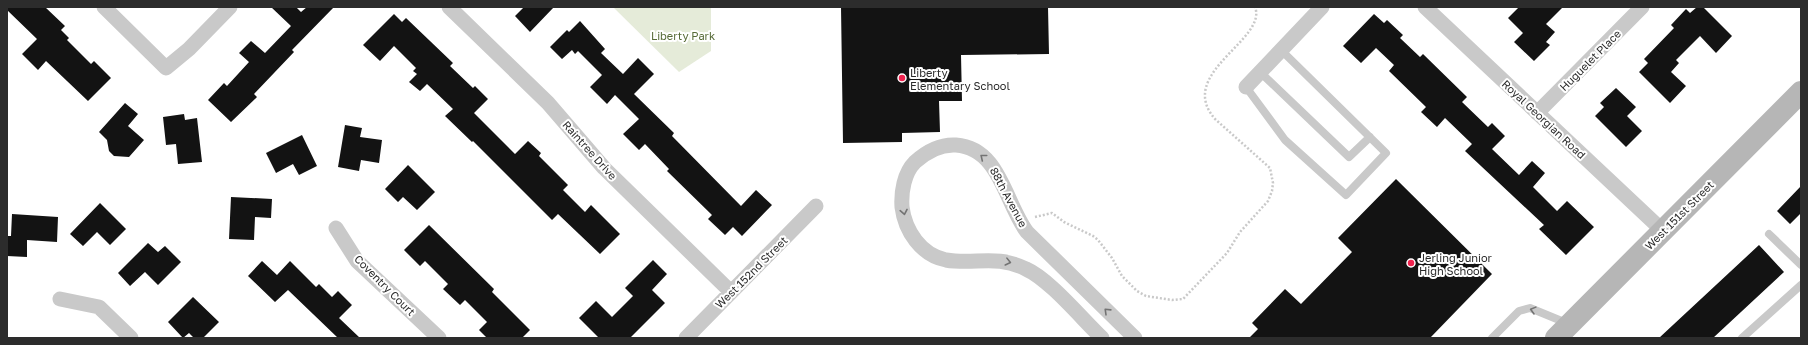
<svg xmlns="http://www.w3.org/2000/svg" width="1808" height="345" font-family="'Golos Text',sans-serif">
  <rect width="100%" height="100%" fill="#fff"/>
  <path fill="#e5ebd9" d="M613,7H711V51L679,72Z"/>
  <path fill="#131313" d="M7,7H45L65,26L61,30L69,38L67,40L91,64L94,61L111,78L88,101L46,61L38,70L22,54L37,39L7,10Z
    M271,7H296L301,12L307,7H334L292,50L294,52L254,94L257,97L231,122L208,100L224,83L227,86L249,62L239,53L251,41L265,53L291,26Z
    M524,7H554L530,32L515,16Z
    M841,7H1048L1049,54L961,55L962,101H939L940,132L902,133V142L843,143Z
    M1519,7H1563L1546,24L1555,32L1546,42L1550,45L1534,61L1514,42L1523,33L1508,18Z
    M1697,7H1703L1732,36L1716,53L1700,36L1676,60L1679,63L1671,72L1686,86L1670,103L1639,72L1648,63L1644,59L1674,28L1671,25L1686,9L1690,13Z
    M394,14L402,22L406,18L453,63L450,66L473,88L475,86L488,99L474,113L515,154L528,141L541,153L539,156L568,185L563,190L585,212L591,205L620,234L600,254L558,214L552,220L473,141L472,142L445,116L453,109L427,84L420,91L409,82L417,74L413,71L416,68L394,46L380,61L363,45Z
    M1374,14L1384,23L1387,20L1403,35L1400,38L1420,57L1423,54L1467,97L1462,102L1488,127L1492,123L1505,136L1492,149L1519,175L1532,161L1545,173L1533,187L1557,211L1567,201L1594,227L1566,255L1539,229L1544,225L1465,151L1472,144L1445,118L1437,127L1421,112L1426,107L1389,71L1394,65L1376,48L1361,63L1343,46Z
    M580,21L605,49L601,53L623,74L638,58L654,74L634,94L674,133L672,136L741,206L756,190L772,205L742,236L733,227L725,235L708,219L712,215L667,171L669,169L645,144L639,150L623,134L639,119L615,95L607,104L590,87L602,75L578,51L575,54L572,50L562,59L550,47L567,30L569,32Z
    M1616,88L1636,107L1627,116L1642,131L1626,147L1595,116L1604,107L1600,103Z
    M125,103L138,114L128,126L144,140L129,157L114,156L109,151L107,140L99,132Z
    M184,114L185,120L197,118L202,162L178,164L176,144L166,145L163,117Z
    M345,125L362,128L360,137L382,140L379,163L361,160L359,171L338,167Z
    M302,135L317,166L299,175L293,164L276,173L266,153Z
    M408,165L435,192L417,210L403,197L398,202L385,189Z
    M1396,179L1492,274L1430,338H1249L1258,329L1252,323L1285,289L1301,304L1352,252L1338,238Z
    M1801,186V213L1790,224L1777,211Z
    M231,197L272,199L271,218L255,217L254,240L229,239Z
    M100,203L126,229L110,245L97,232L83,246L70,234Z
    M12,214L58,217L57,242L27,240V257L7,256V236H11Z
    M429,225L494,289L492,292L530,330L522,338H487L479,330L487,322L465,300L460,305L443,289L448,284L425,261L420,266L404,250Z
    M148,243L158,252L165,246L181,262L158,285L145,272L130,286L118,273Z
    M1759,245L1784,272L1713,338H1659Z
    M653,260L667,274L652,290L665,303L630,338H599L579,318L596,301L612,317L633,296L625,288Z
    M262,261L277,275L290,261L316,287L319,284L332,297L338,291L352,305L339,318L360,338H338L288,290L275,302L248,276Z
    M193,297L219,322L203,338H194L189,333L183,338L168,322Z"/>
  <g fill="none" stroke-linecap="round" stroke-linejoin="round">
    <path stroke="#c9c9c9" stroke-width="2.5" stroke-dasharray="2 2" stroke-linecap="butt" d="M1035,217L1052,213L1064,222L1093,236L1098,240L1112,258L1122,276L1137,291L1146,296L1172,300L1183,299L1227,253L1240,232L1268,201L1272,191L1273,183L1270,168L1215,119C1175,73 1268,40 1255,7"/>
    <path stroke="#c9c9c9" stroke-width="8" d="M1260,72L1349,157L1370,137
      M1246,87L1285,140L1346,195L1386,153L1281,50
      M1769,234L1801,265
      M1492,338L1519,311L1530,308L1569,324
      M1742,338L1801,285"/>
    <path stroke="#c9c9c9" stroke-width="15" d="M104,7L166,68L189,49L230,7
      M449,7L548,103L604,168L731,292
      M1425,7L1663,231
      M1246,87L1322,7
      M1537,113L1642,7
      M336,228L357,261L439,338
      M60,299L99,307L131,338
      M686,338L816,206
      M1102,338C1082,319 1049,279 1026,269C996,254 975,265 946,260C921,255 905,231 902,207C901,192 904,173 915,162C926,152 940,144 956,145C1000,148 1005,203 1027,232L1135,338"/>
    <path stroke="#b6b6b6" stroke-width="22" d="M1556,338L1801,92"/>
  </g>
  <defs><path id="oneway-chevron" d="M-2-3.5L2.5 0L-2 3.5" fill="none" stroke-width="1.6" stroke-linecap="round" stroke-linejoin="round"/></defs>
  <g stroke="#737373">
    <use href="#oneway-chevron" transform="translate(983 157) rotate(-141)"/>
    <use href="#oneway-chevron" transform="translate(904 212) rotate(79)"/>
    <use href="#oneway-chevron" transform="translate(1008 262) rotate(14)"/>
    <use href="#oneway-chevron" transform="translate(1533 310) rotate(-165)"/>
    <use href="#oneway-chevron" transform="translate(1107 311) rotate(-136)"/>
  </g>
  <g fill="#f0224e" stroke="#fff" stroke-width="1.5">
    <circle cx="902" cy="78" r="4"/>
    <circle cx="1411" cy="263" r="4"/>
  </g>
  <g text-anchor="middle" dominant-baseline="central" stroke-width="4" stroke-linejoin="round" paint-order="stroke">
    <g font-size="11" fill="#566a37" stroke="#fff">
      <text x="683" y="35">Liberty Park</text>
    </g>
    <g font-size="11" fill="#2c2c2c" stroke="#fff">
      <text transform="translate(1590 60) rotate(-45)">Huguelet Place</text>
      <text transform="translate(1544 119) rotate(43)">Royal Georgian Road</text>
      <text transform="translate(590 150) rotate(48)">Raintree Drive</text>
      <text transform="translate(1009 197) rotate(62)">88th Avenue</text>
      <text transform="translate(1679 215) rotate(-45)">West 151st Street</text>
      <text transform="translate(751 272) rotate(-45)">West 152nd Street</text>
      <text transform="translate(385 285) rotate(45)">Coventry Court</text>
    </g>
    <g font-size="11" fill="#2c2c2c" stroke="#fff" text-anchor="start">
      <text x="910" y="72">Liberty<tspan x="910" dy="13">Elementary School</tspan></text>
      <text x="1419" y="257">Jerling Junior<tspan x="1419" dy="13">High School</tspan></text>
    </g>
  </g>
  <rect width="1808" height="345" fill="none" stroke="#2c2c2c" stroke-width="16"/>
</svg>
